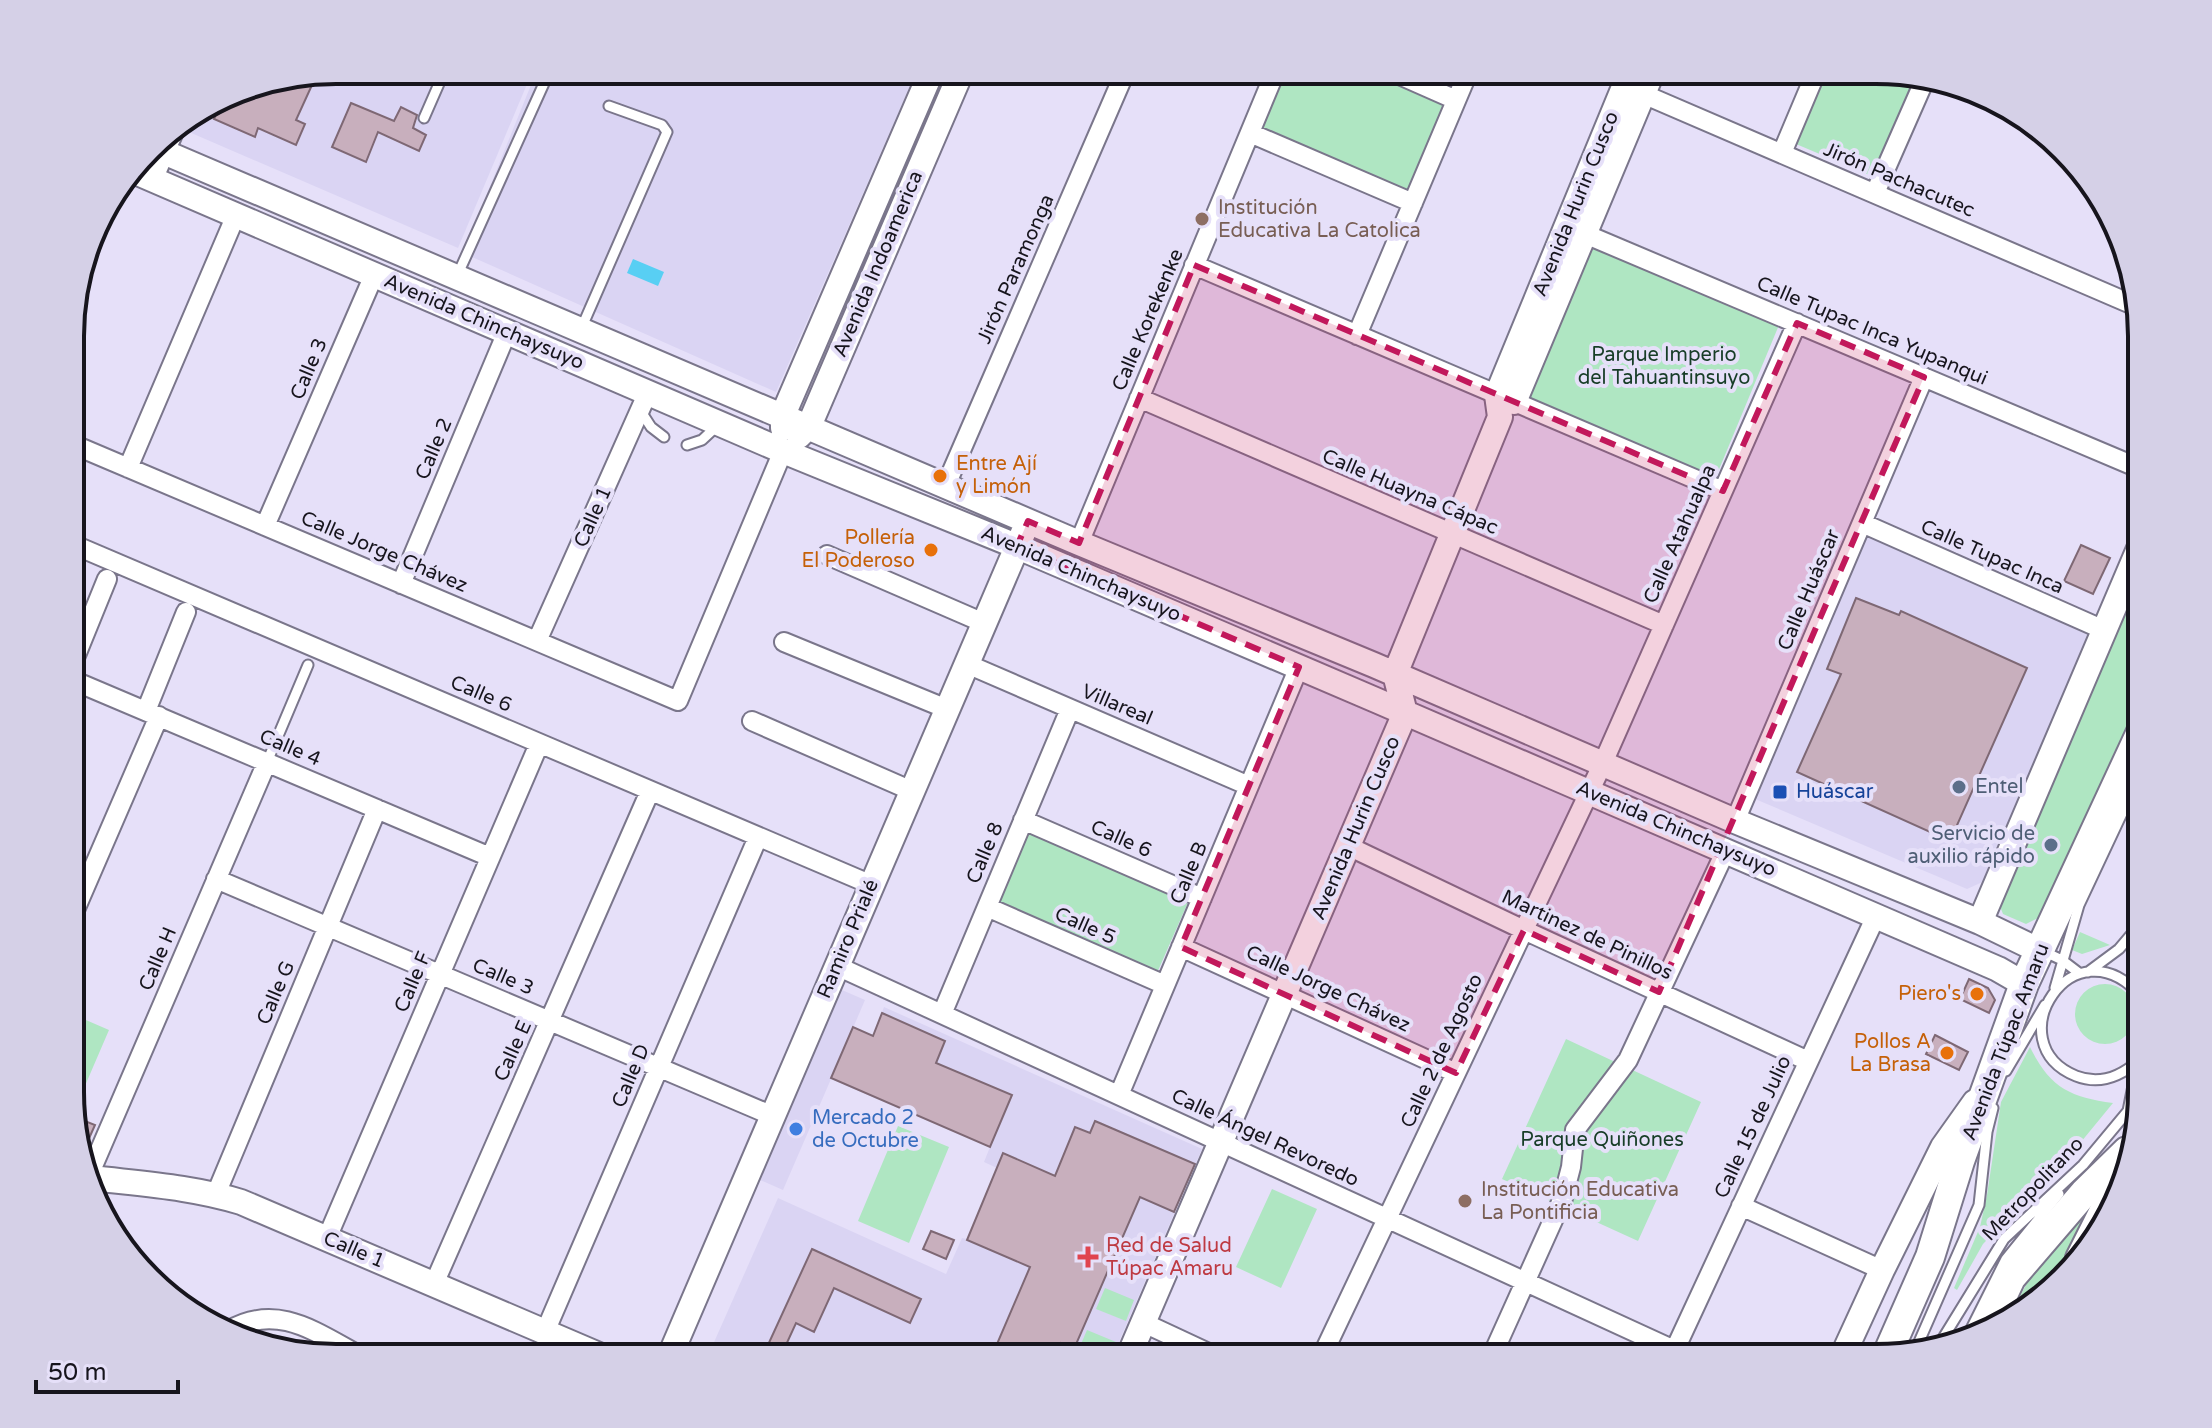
<svg xmlns="http://www.w3.org/2000/svg" width="2212" height="1428" font-family="'Varela Round',sans-serif">
  <rect width="100%" height="100%" fill="#e6e0f9"/>
  <path fill="#dad4f3" d="M336,70H533L458,248L189,132L198,113L235,90Z
    M537,70H917L776,392L463,253Z
    M1866,534L2096,634L1987,880L1967,889L1755,799Z
    M842,990L865,1000L853,1028L873,1036L884,1007L1202,1149L1112,1358H707L778,1198L946,1274L962,1238L967,1239L997,1168L984,1162L990,1147L831,1079L783,1190L760,1180Z"/>
  <path fill="#afe6c2" d="M1285,70H1375L1446,101L1405,196L1258,132Z
    M1828,70H1876L1918,75L1874,177L1796,144Z
    M1588,243L1779,325L1715,479L1523,394Z
    M2141,564V699L2042,916L2026,924L2003,914L1998,901Z
    M1028,831L1189,900L1157,973L997,904Z
    M2080,932L2110,945L2082,954L2072,950Z
    M2075 1014a30 30 0 1 1 60 0a30 30 0 1 1-60 0Z
    M72,1014L109,1030L75,1109L72,1108Z
    M1566,1039L1701,1102L1638,1241L1502,1179Z
    M2030,1047C2050,1088 2070,1097 2113,1103L2081,1142L1983,1244L1957,1290L1954,1288L1980,1227L1987,1195L2001,1102Z
    M898,1126L949,1147L909,1243L858,1221Z
    M1272,1189L1317,1209L1281,1288L1236,1267Z
    M2094,1203L2058,1277L2005,1324L2033,1272Z
    M1105,1288L1134,1300L1126,1321L1096,1309Z
    M1087,1330L1116,1342L1109,1358H1075Z"/>
  <path fill="#58cff3" d="M633,259L664,272L658,286L627,273Z"/>
  <path fill="#c8afbd" stroke="#7e6874" stroke-width="2" d="M317,74L296,120L305,124L296,145L258,128L255,137L214,119L223,97L235,90Z
    M351,103L394,121L401,107L417,115L413,128L426,135L419,151L378,132L366,162L332,147Z
    M2081,545L2110,558L2093,594L2064,581Z
    M1856,598L1899,615L1901,611L2027,668L1950,841L1797,772L1841,674L1827,669Z
    M1969,979L1988,988L1995,1000L1989,1013L1960,999Z
    M882,1013L945,1041L936,1063L1012,1095L990,1147L831,1078L853,1027L873,1036Z
    M1935,1035L1968,1052L1959,1070L1926,1054Z
    M72,1116L95,1125L82,1154L72,1126Z
    M1095,1121L1195,1164L1174,1212L1140,1197L1074,1349L1061,1343L1054,1358H991L1030,1267L967,1240L1003,1153L1055,1176L1075,1127L1090,1133Z
    M931,1231L954,1240L946,1259L923,1249Z
    M812,1249L921,1299L910,1323L834,1288L814,1332L796,1323L780,1358H762Z"/>
  <g fill="none" stroke-linecap="round" stroke-linejoin="round">
    <defs>
      <path id="lane" d="M424,118L445,70
        M457,276L550,70
        M581,329L667,132L662,125L609,106
        M640,410L651,427L664,437
        M687,445L702,440L717,426
        M267,762L308,665
        M2045,952L2062,960L2079,973
        M2088,972L2119,949L2141,923
        M2055,988L2079,905L2141,773
        M2138,1061C2120,1077 2099,1085 2076,1076C1995,1043 2073,919 2141,996
        M2006,1071L2045,1005
        M1968,1335L2006,1259L2059,1194
        M1940,1343L2004,1239L2083,1165L2128,1111L2138,1060L2141,1058
        M1915,1351L1979,1205L1987,1132L1993,1108"/>
      <path id="street" d="M1388,70L1456,100
        M1643,94L2138,307
        M1250,133L1413,203
        M1782,153L1817,70
        M153,180L176,127
        M1875,193L1926,77
        M1585,234L2141,469
        M1194,265L1723,491
        M1357,335L1469,70
        M1139,398L1664,625
        M72,444L678,701L783,451
        M128,468L236,215
        M946,485L1126,70
        M1862,523L2104,630
        M265,526L374,275
        M1079,543L1276,70
        M72,544L872,885
        M827,555L984,623
        M401,584L507,332
        M537,641L648,392
        M784,642L947,709
        M967,664L1249,786
        M72,665L107,579
        M72,680L490,857
        M146,711L186,612
        M752,721L912,791
        M1023,820L1202,898
        M1735,821L1924,377
        M1348,846L1524,930L1808,1061
        M216,879L773,1116
        M987,907L1165,985
        M72,917L159,716
        M1181,947L1456,1073
        M837,966L1674,1350
        M942,1014L1070,709
        M1119,1095L1299,667
        M90,1173L267,762
        M216,1194L377,809
        M1741,1206L1882,1270
        M327,1238L539,744
        M434,1284L650,791
        M1144,1323L1219,1358
        M228,1331C278,1301 318,1334 364,1358
        M545,1332L758,837
        M1321,1358L1603,763L1797,323
        M1491,1358L1563,1198L1571,1167L1575,1130L1628,1060L1726,850
        M1671,1358L1876,916"/>
      <path id="secondary" d="M152,147L1079,543L1374,665L1735,821L1980,922L2040,951
        M133,171L783,451L1004,541L1378,701L1998,969L2024,984
        M1514,402L1653,70
        M783,428V415L932,70
        M799,436L809,426L962,70
        M1980,922L2141,544
        M92,1178C142,1184 193,1187 241,1202L606,1358
        M2078,1258L2117,1180
        M1842,1357L1882,1270L1943,1147L1975,1102
        M669,1358L1023,533
        M1128,1358L1405,713L1395,674L1500,417L1497,395L1631,70"/>
      <path id="primary" d="M1987,1329L2011,1278L2084,1193L2127,1151
        M1886,1357L1930,1257L1960,1161L2024,984L2141,732"/>
    </defs>
    <use href="#lane" stroke="#7a768b" stroke-width="13"/>
    <use href="#street" stroke="#7a768b" stroke-width="22"/>
    <use href="#secondary" stroke="#7a768b" stroke-width="28"/>
    <use href="#primary" stroke="#7a768b" stroke-width="32"/>
    <use href="#lane" stroke="#fff" stroke-width="9"/>
    <use href="#street" stroke="#fff" stroke-width="18"/>
    <use href="#secondary" stroke="#fff" stroke-width="24"/>
    <use href="#primary" stroke="#fff" stroke-width="28"/>
  </g>
  <path fill="#c2185b" fill-opacity="0.2" stroke="#c2185b" stroke-width="6" stroke-dasharray="16 10" stroke-linejoin="round" d="M1194,265L1723,491L1797,323L1924,377L1659,992L1524,930L1456,1073L1181,947L1299,667L1017,546L1028,521L1079,543Z"/>
  <g fill="#8d6e63" stroke="#e6e0f9" stroke-width="3">
    <circle cx="1202" cy="219" r="8"/>
    <circle cx="1465" cy="1201" r="8"/>
  </g>
  <g fill="#e8710a" stroke="#e6e0f9" stroke-width="3">
    <circle cx="940" cy="476" r="8"/>
    <circle cx="931" cy="550" r="8"/>
    <circle cx="1977" cy="994" r="8"/>
    <circle cx="1947" cy="1053" r="8"/>
  </g>
  <g fill="#5c6f8a" stroke="#e6e0f9" stroke-width="3">
    <circle cx="1959" cy="787" r="8"/>
    <circle cx="2051" cy="845" r="8"/>
  </g>
  <rect fill="#1a4fb4" stroke="#e6e0f9" stroke-width="3" x="1772" y="784" width="16" height="16" rx="4"/>
  <circle fill="#3f7fe0" stroke="#e6e0f9" stroke-width="3" cx="796" cy="1129" r="8"/>
  <path fill="#e0444e" stroke="#e6e0f9" stroke-width="3" d="M1084 1245h8v8h8v8h-8v8h-8v-8h-8v-8h8z"/>
  <g text-anchor="middle" dominant-baseline="central" stroke-width="8" stroke-linejoin="round" paint-order="stroke">
    <g font-size="20" fill="#17151d" stroke="#e6e0f9">
      <text transform="translate(1899 180) rotate(23)">Jirón Pachacutec</text>
      <text transform="translate(1576 204) rotate(-68)">Avenida Hurin Cusco</text>
      <text transform="translate(878 264) rotate(-67)">Avenida Indoamerica</text>
      <text transform="translate(1016 269) rotate(-66)">Jirón Paramonga</text>
      <text transform="translate(1148 320) rotate(-67)">Calle Korekenke</text>
      <text transform="translate(484 322) rotate(23)">Avenida Chinchaysuyo</text>
      <text transform="translate(1872 331) rotate(23)">Calle Tupac Inca Yupanqui</text>
      <text transform="translate(309 369) rotate(-67)">Calle 3</text>
      <text transform="translate(434 449) rotate(-67)">Calle 2</text>
      <text transform="translate(1410 492) rotate(23)">Calle Huayna Cápac</text>
      <text transform="translate(593 517) rotate(-66)">Calle 1</text>
      <text transform="translate(1680 534) rotate(-66)">Calle Atahualpa</text>
      <text transform="translate(384 552) rotate(23)">Calle Jorge Chávez</text>
      <text transform="translate(1992 557) rotate(24)">Calle Tupac Inca</text>
      <text transform="translate(1081 574) rotate(23)">Avenida Chinchaysuyo</text>
      <text transform="translate(1809 590) rotate(-67)">Calle Huáscar</text>
      <text transform="translate(481 694) rotate(23)">Calle 6</text>
      <text transform="translate(1117 705) rotate(23)">Villareal</text>
      <text transform="translate(290 748) rotate(23)">Calle 4</text>
      <text transform="translate(1356 828) rotate(-67)">Avenida Hurin Cusco</text>
      <text transform="translate(1676 829) rotate(23)">Avenida Chinchaysuyo</text>
      <text transform="translate(1121 839) rotate(24)">Calle 6</text>
      <text transform="translate(985 853) rotate(-67)">Calle 8</text>
      <text transform="translate(1189 873) rotate(-67)">Calle B</text>
      <text transform="translate(1085 926) rotate(24)">Calle 5</text>
      <text transform="translate(1587 935) rotate(25)">Martinez de Pinillos</text>
      <text transform="translate(848 939) rotate(-67)">Ramiro Prialé</text>
      <text transform="translate(158 959) rotate(-67)">Calle H</text>
      <text transform="translate(503 977) rotate(23)">Calle 3</text>
      <text transform="translate(413 982) rotate(-67)">Calle F</text>
      <text transform="translate(1328 989) rotate(25)">Calle Jorge Chávez</text>
      <text transform="translate(276 993) rotate(-67)">Calle G</text>
      <text transform="translate(2006 1042) rotate(-69)">Avenida Túpac Amaru</text>
      <text transform="translate(513 1051) rotate(-66)">Calle E</text>
      <text transform="translate(1442 1051) rotate(-65)">Calle 2 de Agosto</text>
      <text transform="translate(631 1076) rotate(-67)">Calle D</text>
      <text transform="translate(1753 1127) rotate(-65)">Calle 15 de Julio</text>
      <text transform="translate(1265 1138) rotate(25)">Calle Ángel Revoredo</text>
      <text transform="translate(2033 1189) rotate(-46)">Metropolitano</text>
      <text transform="translate(354 1250) rotate(23)">Calle 1</text>
    </g>
    <g font-size="20" fill="#785e54" stroke="#e6e0f9" text-anchor="start">
      <text x="1218" y="208">Institución<tspan x="1218" dy="23">Educativa La Catolica</tspan></text>
      <text x="1481" y="1190">Institución Educativa<tspan x="1481" dy="23">La Pontificia</tspan></text>
    </g>
    <g font-size="20" fill="#173d27" stroke="#e6e0f9">
      <text x="1664" y="355">Parque Imperio<tspan x="1664" dy="23">del Tahuantinsuyo</tspan></text>
      <text x="1602" y="1140">Parque Quiñones</text>
    </g>
    <g font-size="20" fill="#c56008" stroke="#e6e0f9" text-anchor="end">
      <text x="956" y="464" text-anchor="start">Entre Ají<tspan x="956" dy="23">y Limón</tspan></text>
      <text x="915" y="538">Pollería<tspan x="915" dy="23">El Poderoso</tspan></text>
      <text x="1961" y="994">Piero's</text>
      <text x="1931" y="1042">Pollos A<tspan x="1931" dy="23">La Brasa</tspan></text>
    </g>
    <g font-size="20" fill="#4e5e75" stroke="#e6e0f9" text-anchor="start">
      <text x="1975" y="787">Entel</text>
      <text x="2035" y="834" text-anchor="end">Servicio de<tspan x="2035" dy="23">auxilio rápido</tspan></text>
    </g>
    <g font-size="20" fill="#164399" stroke="#e6e0f9" text-anchor="start">
      <text x="1796" y="792">Huáscar</text>
    </g>
    <g font-size="20" fill="#366cbe" stroke="#e6e0f9" text-anchor="start">
      <text x="812" y="1118">Mercado 2<tspan x="812" dy="23">de Octubre</tspan></text>
    </g>
    <g font-size="20" fill="#be3a42" stroke="#e6e0f9" text-anchor="start">
      <text x="1106" y="1246">Red de Salud<tspan x="1106" dy="23">Túpac Amaru</tspan></text>
    </g>
  </g>
  <path d="M0 0H2212V1428H0ZM336 84H1876A252 252 0 0 1 2128 336V1092A252 252 0 0 1 1876 1344H336A252 252 0 0 1 84 1092V336A252 252 0 0 1 336 84Z" fill="#d5d0e7" fill-rule="evenodd"/>
  <path fill="none" stroke="#17151d" stroke-width="4" d="M336 84H1876A252 252 0 0 1 2128 336V1092A252 252 0 0 1 1876 1344H336A252 252 0 0 1 84 1092V336A252 252 0 0 1 336 84Z"/>
  <path d="M36 1380v12h142v-12" fill="none" stroke="#17151d" stroke-width="4"/>
  <text x="48" y="1380" font-size="24" fill="#17151d" stroke="#e6e0f9" stroke-width="6" paint-order="stroke">50 m</text>
</svg>
